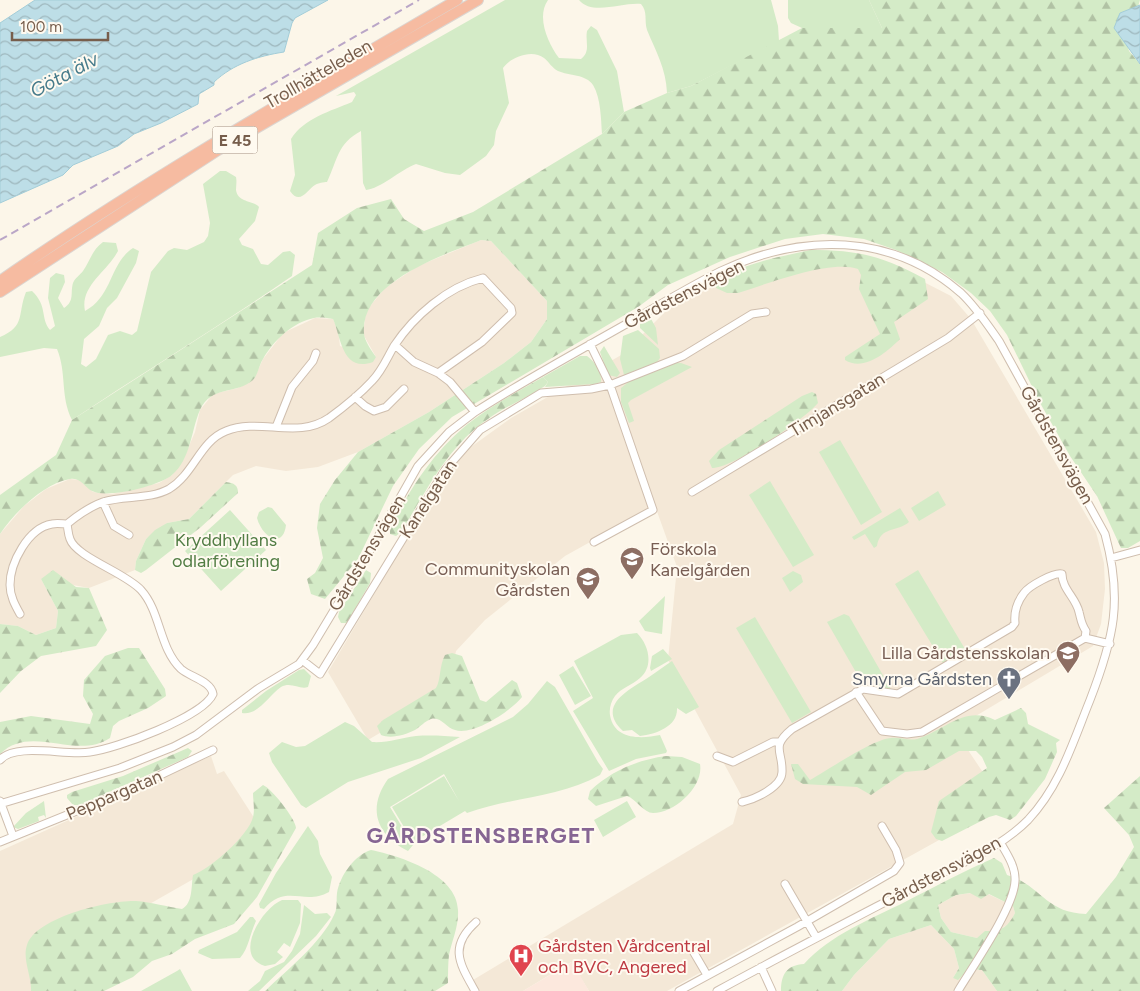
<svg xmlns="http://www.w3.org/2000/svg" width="1140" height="991" font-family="Figtree,sans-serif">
  <defs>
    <pattern id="forest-firs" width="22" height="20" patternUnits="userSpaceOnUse" patternTransform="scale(1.25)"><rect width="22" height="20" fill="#d4ebc7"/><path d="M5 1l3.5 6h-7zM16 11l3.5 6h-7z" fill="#b1c2a4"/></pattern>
    <pattern id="water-waves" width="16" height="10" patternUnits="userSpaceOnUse" patternTransform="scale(1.25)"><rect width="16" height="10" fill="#bddee7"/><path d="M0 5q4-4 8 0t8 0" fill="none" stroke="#9eb7bd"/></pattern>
  </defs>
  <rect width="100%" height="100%" fill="#fcf6e9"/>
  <path fill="#f4e8d7" d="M481,240L491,241L547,301V319L531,342L504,363L429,412L358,452L318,467L286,471L256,466L233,475L189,519L167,523L146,539L136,561L135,570L89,588L41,579L58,611L56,628L36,635L18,626L0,624V534L24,506L46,489L70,479L80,480L93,492L112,494L159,483L172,475L183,460L195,432L200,410L213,394L238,388L254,379L263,359L283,333L315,318L333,319L338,330L340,346L376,357L363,334L366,311L385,288L418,266Z
    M800,256L877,258L951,296L971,319L1096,532L1104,563L1105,589L1101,624L1093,646L954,729L1004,804L667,991H589L571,962L523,991H473L468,983L733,824L741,795L668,660L677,567L655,506L565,556L485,620L456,651L447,693L368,740L328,672L447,471L464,452L511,418L623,354L669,308L714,286Z
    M211,756L217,774L224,771L260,827L197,877L44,964L47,991H0V851Z
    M971,893L988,894L1013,906L1015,913L1010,923L997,932L977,938L951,932L941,918L938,905L956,895Z
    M931,925L954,949L959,968L953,978L969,969L982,970L997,991H842L854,975L889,939Z"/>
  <path fill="#fce8dd" d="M572,962L589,991H523Z"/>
  <path fill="#d4ebc7" d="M505,0H548C536,17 548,43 559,58L581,59C591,51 585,42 587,31L591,26L597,30L617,71L624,112L602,134C601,120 601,98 593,85C586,74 569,76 558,71C552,68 549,62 544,58C532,49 511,57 503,68L509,103L496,131L494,145L486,156L460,175L445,173L416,164C400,170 380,189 366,190L363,183L361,131C337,144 338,159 327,182C324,182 318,183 315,185C308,189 300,206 290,191L295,175L291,139C304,118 331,111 352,102L356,95L354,92L336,96Z
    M579,0H771L778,26L779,41L691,86L667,93C666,68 656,52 647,30C644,20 648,12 641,4C623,2 592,16 579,0Z
    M788,0H869L882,28H802L791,23L788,18Z
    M220,171H226L236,177C237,182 236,186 236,190C238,203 253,200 259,207L255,221L239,239L242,245L253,249L261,264L268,265L283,252L290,251L295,255L292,276C220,326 145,371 72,420C60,396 67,373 57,349L44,348L0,357V337C26,326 17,315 26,292L32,291C48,306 40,318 50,330L55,326L48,298L50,278L56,273L64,275L65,282L58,298L64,308C75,301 70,293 73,283C75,278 80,275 83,271C90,261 92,250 103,242L116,243L118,251L115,256C104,273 80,288 85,311C113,296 109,264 133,248L139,251L136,263L117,298L107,308L99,326L84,339L81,364L86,367L96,359L108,335L120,331L132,335L137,331L151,272L168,251L174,248L187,250L204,242L208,236L210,223L203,184Z
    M650,317L656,328L658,345L640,328V324Z
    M638,330L659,349L660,358L657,362L624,375L620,359L623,336Z
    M604,346L620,373L617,377L608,375L600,352Z
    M580,356H587C595,362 602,371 601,382L594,384L545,387L548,382L543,377Z
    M675,363H681L692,367L631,400L628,403L634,421L629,423L621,402V388L631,380Z
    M840,440L882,512L861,525L819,452Z
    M770,481L814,555L793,567L749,495Z
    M938,491L946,505L919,521L911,508Z
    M268,507L272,508L286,525C283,550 262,537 257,518L259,512Z
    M900,508L909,522C898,532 880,526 877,546L874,548L865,534L854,540L852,537Z
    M230,510L266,550L221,591L185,551Z
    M918,570L965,649L943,663L895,584Z
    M793,571L801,575L803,582L790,592L782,578Z
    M665,596L662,634L645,631L639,621Z
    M844,614L849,616L892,691L877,687V682L864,679L861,681L827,622Z
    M755,617L811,712L792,723L736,628Z
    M637,633C649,645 654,666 640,678C632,685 621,688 615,696C611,701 609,709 610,715C614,740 641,739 660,735L667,751L666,753L636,759L609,771L573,711L593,698L574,661L621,635Z
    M663,649L672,659L651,671L650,668L652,656Z
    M672,661L699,707L686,714L677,708C678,726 657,734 640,736L632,730L623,731C595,705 631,689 649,677C657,672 664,666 672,661Z
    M573,666L591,696L575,705L559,675Z
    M304,669L311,676L308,687C299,690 291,681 281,687C269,695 258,716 242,713V710L266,691L299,670Z
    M547,681L555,687L598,762L603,769L600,775C559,798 511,797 467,813L465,811L413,842L392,807L444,776L459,801L444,774L390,807L413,845L408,851C376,835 367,808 388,779L513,717L528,704Z
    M345,722L354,726L372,742C388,743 400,738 416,736C431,735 445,736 460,737L421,758L348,782L306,808L301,805L272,762L269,753L282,742L296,747L305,746Z
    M44,801L46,818L44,815L38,817L39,821L18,829L13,827L26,813Z
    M627,801L636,817L603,837L594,820Z
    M308,826L318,841L320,854L332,877L329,892C304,906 286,883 264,909L260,908L259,904L276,873Z
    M282,900H298L301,904L300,923L290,947L284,943L277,952L283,957L275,964L265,966C232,956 262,908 282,900Z
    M304,905L315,914L327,913L331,917L316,936L259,991H248L260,981L265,971L284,962L292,951L300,934Z
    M250,917H253L256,921C250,933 249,948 240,958L212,959L198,953L199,950L237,932Z
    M180,969L192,991H141L177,971Z"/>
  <path fill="url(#forest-firs)" fill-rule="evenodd" d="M869,0H1140L1138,7L1120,13L1129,51L1140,64V541L1128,548H1121L1097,496L1070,456L1039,401L1007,335L990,311L971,293L942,272L896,250L864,239L823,234L785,239L730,257L668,285L638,307L452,417L419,449L393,486L358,559L325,599L311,594L307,579L315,573L323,558L317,528L320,504L335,480L358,452L429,412L504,363L531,342L547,319V301L491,241L481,240C444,255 360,282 364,333C364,340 371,350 376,357L373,362C342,373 341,337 333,319C328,318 320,317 314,318C293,322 273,341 263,359C259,365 258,375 253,380C236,395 211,385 200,410C191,430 191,459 172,475C159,486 107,499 92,491C84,487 81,477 70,479C44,483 14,513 0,534V495L56,455L72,420L312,265L318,233L357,208L391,199L404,219L424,231L473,212L602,134L624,112L667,93L691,86L802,28H882Z
    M810,250C860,250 882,256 925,279L928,299L894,322L900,339C887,352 864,372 845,360V357L880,334L859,289L861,275L858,269C830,259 767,284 738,293H727L716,288V282C741,263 780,257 810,250Z
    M543,377L548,382L545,386C527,398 506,406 488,419C448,446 426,491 402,531L396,536L390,534V527C413,484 439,443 480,415C500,401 522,389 543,377Z
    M812,392L816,394L818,403C804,420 733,468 712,468L709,461L719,450L802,396Z
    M226,482C234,483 238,485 238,493L201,527L146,570L141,573L135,570L136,561L146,539L155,530L167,523L189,519Z
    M53,570L76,587L89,588L107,630L96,646L41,656L21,671L0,693V624L18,626L36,635L56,628L58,611L41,579Z
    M366,570L371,573L370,583L347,623H341L338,617L339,612Z
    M128,648H139L165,689L166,696L148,708L119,721L113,726L110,738C76,761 31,723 0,754V722L31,716L90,724L93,714L83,696L84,680L105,656Z
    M452,653L462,656L480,700L486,702L512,680L517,683L522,697C511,711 473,736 455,730C446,728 441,716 431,719C425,721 420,727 415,730C405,735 391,739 381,735L377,726L383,720L436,688C441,680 439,666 445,655Z
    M1021,708L1026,713L1028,724L1060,740L1056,743L1057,752L1045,779L1016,816L1010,820L996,815L989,817L942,841L936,839L931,832L939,801L987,768L982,757L976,751H959L926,770L905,772L871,795L857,787L803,784L795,779L791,764H798L810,780C828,770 873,739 891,738C900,737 908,741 917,739C946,730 964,705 995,720Z
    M188,748L192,751L188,757L80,805H73L67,798V795L72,792L123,776Z
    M666,756L682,757L700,764C704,786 675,813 653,813C644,813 636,799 627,796L596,806L588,799L590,791C611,771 637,760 666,756Z
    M1140,776V991H997L982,970L969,969L958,980L953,978L959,968L954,949L931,925L889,939L854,975L842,991H781C781,974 787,965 804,964C830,935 871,919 905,902C934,887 964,871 994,858L1002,863L1007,875C1041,885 1045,913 1086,914L1116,877L1134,847L1129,835L1104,808ZM970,893L981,899L989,894L1013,906L1015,913C1008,927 1001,932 985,931L977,938L951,932L941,918L938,905L956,895Z
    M263,785C271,788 296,819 296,828L257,897L234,924L195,939L172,954L152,961L133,977L104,991H31C32,977 22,959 27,945C36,917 109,900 136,901C152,902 167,907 182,909C193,903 191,887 193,875C210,869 249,835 253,817C255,810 253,800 253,793Z
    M371,850C400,856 457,874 458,910C459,926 452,940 449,955C448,964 448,973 448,983L435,991H265C286,971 322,942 334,915C338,908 336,900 337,893C340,875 355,855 371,850Z"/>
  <path fill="url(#water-waves)" stroke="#a3cdd8" d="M35,0H328L295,18L292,23L284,52C258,56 233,64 214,82V85L199,94L198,104L161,123L134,134L118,146L73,165L63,175L0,203V23Z
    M1140,5V64L1114,28L1120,13Z"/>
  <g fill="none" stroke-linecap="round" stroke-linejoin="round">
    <defs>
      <path id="minor" d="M590,344L610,385L653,510L594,542
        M395,345L414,362L438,373L450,382L475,412
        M355,397L365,406L374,411L386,407L404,389
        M276,427L292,387L313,361L316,353
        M692,492L948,338L980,313
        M103,502L114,526L129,535
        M67,524C78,515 89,507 103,502C124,495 149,500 169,489C194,474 200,441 226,431C260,417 297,440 329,418C344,407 360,394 372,381C382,371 387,358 394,346C414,316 447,287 483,278L511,308L512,313L482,342L438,373
        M1111,558L1140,550
        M1085,638L1110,644
        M302,660L320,674L445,470L480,430L541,393L591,389L610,385L683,356L752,314L766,312
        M856,692L882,731L907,734L922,732L1085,638
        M717,756L733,762L773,742H780
        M0,760C15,742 66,756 90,752C115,749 203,717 213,694C211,681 190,677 181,669C159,648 161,612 141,590C126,573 76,557 70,539C68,534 68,529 67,524C63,524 57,523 52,524C28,528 10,563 10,585C10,596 15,605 20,614
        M0,801L13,836
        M742,802C755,799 782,787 782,772C783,751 770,747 792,729L863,689L898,694L1012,627L1015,623C1014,613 1017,602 1024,593C1029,586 1054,572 1062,574C1062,589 1076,598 1079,612C1081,619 1081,624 1086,631L1085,638
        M0,804L120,768L173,747L196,735L259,688L299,664L313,645L375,542L418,466L449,432L475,412C525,380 577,352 628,323C659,305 689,287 721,271C802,233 891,232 961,293C976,307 987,324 999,341L1105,534C1123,600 1114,638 1090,700C1073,742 1060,786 1028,820C997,851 956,865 918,885C851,920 783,955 717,991
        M0,842L131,789L213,750
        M785,884L816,937
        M690,946L707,975
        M761,967L772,991
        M475,991C460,964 448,947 476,922
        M679,991L797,927L894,871L900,863L896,850L882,826
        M958,991C973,966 1014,908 1015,881C1016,867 1007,854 1000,842"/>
      <path id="highway" d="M0,281C147,179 303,90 457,0
        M0,292L218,150L478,0"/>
    </defs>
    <use href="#minor" stroke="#cfbeae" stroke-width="9"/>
    <use href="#highway" stroke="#dcd5d0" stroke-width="12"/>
    <use href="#minor" stroke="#fff" stroke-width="7"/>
    <use href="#highway" stroke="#f6bba1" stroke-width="10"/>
    <path stroke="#baa6c7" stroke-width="2" stroke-dasharray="8 5" stroke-linecap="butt" d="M0,240L419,0"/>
  </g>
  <defs>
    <symbol id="school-pin" viewBox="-11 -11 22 30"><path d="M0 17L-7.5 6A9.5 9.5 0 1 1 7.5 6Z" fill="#8d6e63" stroke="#fffaf0"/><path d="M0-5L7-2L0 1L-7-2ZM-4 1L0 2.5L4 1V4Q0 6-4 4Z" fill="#fff"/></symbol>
    <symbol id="church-pin" viewBox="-11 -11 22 30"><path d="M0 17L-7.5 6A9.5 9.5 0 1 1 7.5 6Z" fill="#6b7280" stroke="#fffaf0"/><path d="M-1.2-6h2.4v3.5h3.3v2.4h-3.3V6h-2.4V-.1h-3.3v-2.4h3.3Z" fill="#fff"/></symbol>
    <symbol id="hospital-pin" viewBox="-11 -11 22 30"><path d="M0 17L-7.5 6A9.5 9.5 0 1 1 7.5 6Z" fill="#e0444e" stroke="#fffaf0"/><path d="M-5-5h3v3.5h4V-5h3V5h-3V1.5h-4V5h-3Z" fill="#fff"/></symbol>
  </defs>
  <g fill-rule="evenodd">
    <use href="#school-pin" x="618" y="545" width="28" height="38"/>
    <use href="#school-pin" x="574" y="565" width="28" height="38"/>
    <use href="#school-pin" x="1054" y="639" width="28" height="38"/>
    <use href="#church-pin" x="995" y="665" width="28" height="38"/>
    <use href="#hospital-pin" x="507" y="942" width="28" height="38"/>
  </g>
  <g text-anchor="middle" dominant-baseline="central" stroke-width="4" stroke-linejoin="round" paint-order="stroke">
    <rect fill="#fffaf0" stroke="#a08d7d" stroke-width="1" x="212.5" y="126.5" width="45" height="27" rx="4"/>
    <g font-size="16" font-weight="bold" fill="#775e4c">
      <text x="235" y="140">E 45</text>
    </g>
    <g font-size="18" fill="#775e4c" stroke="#fffaf0">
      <text transform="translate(318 74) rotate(-30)">Trollhätteleden</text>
      <text transform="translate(684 294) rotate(-27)">Gårdstensvägen</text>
      <text transform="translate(837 405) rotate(-31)">Timjansgatan</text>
      <text transform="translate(1057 445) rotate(61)">Gårdstensvägen</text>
      <text transform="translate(428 499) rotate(-57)">Kanelgatan</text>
      <text transform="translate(367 553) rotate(-59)">Gårdstensvägen</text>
      <text transform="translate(114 795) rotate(-23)">Peppargatan</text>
      <text transform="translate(941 872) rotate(-28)">Gårdstensvägen</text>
    </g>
    <g font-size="18" fill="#527d44" stroke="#fffaf0">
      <text x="226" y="540">Kryddhyllans<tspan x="226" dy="21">odlarförening</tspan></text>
    </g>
    <g font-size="18" fill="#785e54" stroke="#fffaf0" text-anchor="end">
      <text x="650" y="549" text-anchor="start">Förskola<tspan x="650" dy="21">Kanelgården</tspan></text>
      <text x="570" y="569">Communityskolan<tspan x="570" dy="21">Gårdsten</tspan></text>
      <text x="1050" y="653">Lilla Gårdstensskolan</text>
    </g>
    <g font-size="18" fill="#5b616d" stroke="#fffaf0" text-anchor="end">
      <text x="992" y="679">Smyrna Gårdsten</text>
    </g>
    <g font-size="18" fill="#be3a42" stroke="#fffaf0" text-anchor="start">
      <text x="538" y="946">Gårdsten Vårdcentral<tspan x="538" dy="21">och BVC, Angered</tspan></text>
    </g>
    <g font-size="19" font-style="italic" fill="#467b8b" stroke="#fffaf0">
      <text transform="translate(64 75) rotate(-28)">Göta älv</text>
    </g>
    <g font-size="22" font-weight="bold" letter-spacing="1" fill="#866593" stroke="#fffaf0">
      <text x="481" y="835">GÅRDSTENSBERGET</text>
    </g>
  </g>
  <path d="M12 32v8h96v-8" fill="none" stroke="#775e4c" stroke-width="2.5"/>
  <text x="20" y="32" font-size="15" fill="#775e4c" stroke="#fffaf0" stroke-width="4" paint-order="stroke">100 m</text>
</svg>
